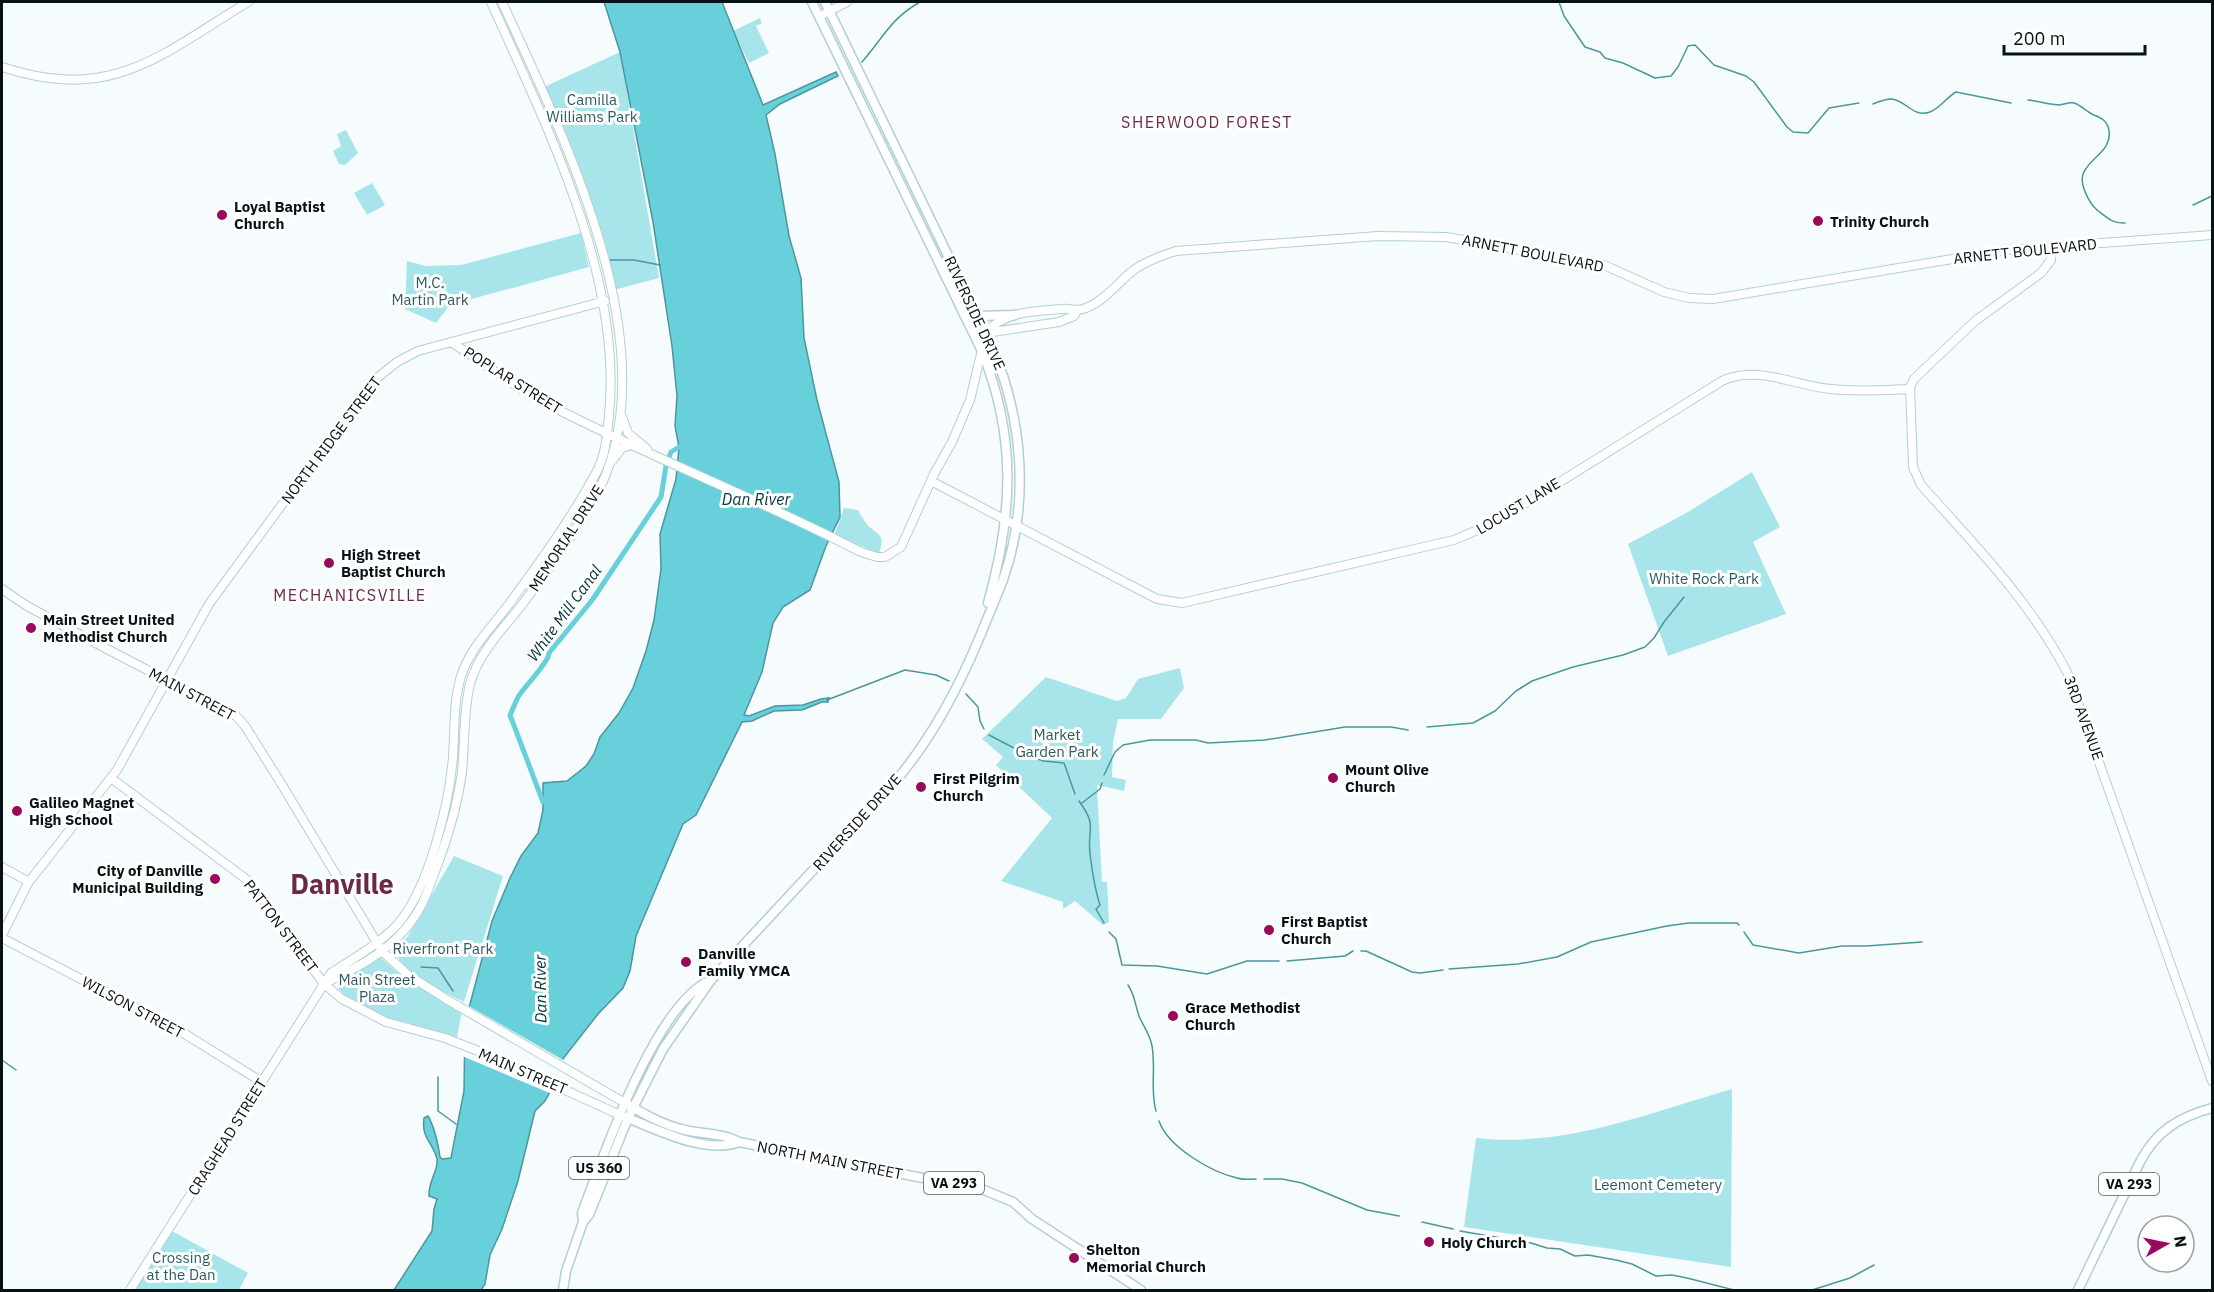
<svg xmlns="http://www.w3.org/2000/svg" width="2214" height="1292" font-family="'IBM Plex Sans',sans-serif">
  <rect width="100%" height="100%" fill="#f6fcfd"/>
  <path fill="#a8e5eb" d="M760,18L762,23L756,26L769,53L749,63L733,31Z
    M620,52L659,278L614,290L544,87Z
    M346,130L358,153L345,165L339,164L333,151L341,146L337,134Z
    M372,183L385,205L367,215L354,193Z
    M581,233L589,267L450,305L436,323L405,309L407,261L426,266L461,265Z
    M1752,472L1780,527L1753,542L1786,614L1668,656L1628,544L1688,512Z
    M844,508L858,510C860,514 863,519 866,523C878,537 886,532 879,553L834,536Z
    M1180,668L1184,688L1161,719H1118L1113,742L1112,777L1126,780L1124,791L1097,785L1102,882H1107L1109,922L1103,925L1075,901L1063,909V902L1001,881L1052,818L996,765L1003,757L982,739L1046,677L1117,701L1126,698L1138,679Z
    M454,856L503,876L464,1002C449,994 401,973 398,956C397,947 403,941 408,936Z
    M379,956L407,981L462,1011L457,1037C433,1029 407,1027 384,1018C372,1013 337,996 337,983Z
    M1732,1089L1731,1267L1464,1227L1476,1138C1564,1148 1649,1113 1732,1089Z
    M172,1231L248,1273L239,1290H134Z"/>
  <path fill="#68d0da" stroke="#4b979e" stroke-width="1.5" d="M604,2H722L763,105L836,72L838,76L780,104L766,115L775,154L789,236L801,278L804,338L817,400L839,482L840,517L826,546L810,590L783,607L773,623L762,672L744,715L749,716L775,706L803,705L821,699L829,698L828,702H822L802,710L774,711L752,721L742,722L696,815L683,824L636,936L630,971L623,988L598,1014L562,1060L557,1079L545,1101L535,1111L518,1181L502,1229L490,1255L485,1284L481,1290H394L432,1231L434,1209L437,1199L429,1196C428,1181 439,1170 437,1159C433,1142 421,1139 424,1118L428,1116C435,1128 438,1144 440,1157L442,1159L451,1158L464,1091L465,1023L492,921L510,878L521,856L538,833L543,810V783L567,781L586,766L594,754L600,737L619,713L633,688L646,651L654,620L661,569L660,534L676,479L679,447L675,426L677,396L672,346L653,222L620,52Z"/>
  <path fill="#f6fcfd" d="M467,1005L565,1061L560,1080L552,1094L462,1056V1023Z"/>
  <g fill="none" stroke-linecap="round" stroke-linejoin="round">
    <path stroke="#4b979e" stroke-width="1.5" d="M1559,2L1564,16L1585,47L1600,52L1605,58L1623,63L1655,78L1671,76L1678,67L1688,46L1695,45L1714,65L1746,76L1754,82L1787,127L1793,132L1808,133L1829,108L1859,103
      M862,62C884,37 890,19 920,2
      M2028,100C2038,101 2050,105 2060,105C2065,104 2069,102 2074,103C2081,105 2087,112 2094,115C2102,118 2107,121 2109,130C2112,151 2091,157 2084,172C2078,182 2089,203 2097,210C2106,217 2113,224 2125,223
      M1873,104C1878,102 1885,99 1891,99C1906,100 1913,118 1930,112C1940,108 1946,98 1956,92L2011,103
      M2193,205L2212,196
      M609,260H634L660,265
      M966,694L978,707L980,721L984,729
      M827,700L905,670L936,675L949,681
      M1427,727L1473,723L1495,711L1516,691L1532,681L1573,667L1623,655L1645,647L1654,638L1664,622L1684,597
      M989,735L1031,757L1044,761L1064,763L1075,794
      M1104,775L1115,752L1123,745L1150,740H1196L1208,743L1265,740L1345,727H1391L1408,730
      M1079,801C1098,827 1087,827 1090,854C1092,870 1095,890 1100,905L1096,909L1104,923
      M1082,803L1100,789L1102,783
      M1109,932L1116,939L1122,965L1157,966L1207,974L1247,961H1279
      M1744,932L1753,945L1799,953L1842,946H1866L1922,942
      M1361,951H1366L1412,972L1420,973L1443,970
      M1287,961L1345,956L1353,951
      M421,967L438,968L453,991
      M1449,969L1518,964L1557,957L1591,942L1667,926L1689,923H1737L1739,925
      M1128,985C1135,995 1135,1005 1139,1016C1143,1026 1150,1034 1152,1046C1156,1067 1150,1091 1156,1111
      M2,1060L16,1070
      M438,1077V1111L456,1124
      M1159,1121C1168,1147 1211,1172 1237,1178C1243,1180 1249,1179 1256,1179
      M1264,1179H1282L1302,1183L1367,1210L1399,1216
      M1422,1222L1453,1229
      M1460,1231L1531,1243L1547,1248L1560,1249L1575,1256L1588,1255L1616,1260L1632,1264L1656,1276L1672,1275L1687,1278L1734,1290
      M1812,1290L1850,1278L1874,1265"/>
    <path stroke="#68d0da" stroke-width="5" d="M543,802L510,715C513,709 515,703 518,697C525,686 549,662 549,653L593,599L661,497L666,466L671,452L679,447"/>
    <defs>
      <path id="secondary" d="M820,16L847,2
        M2,67C112,103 159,56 248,2
        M2052,246L2051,260L2041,273L1975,321L1914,379L1910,387L1913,467L1921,485C1974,544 2030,601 2067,672L2212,1081
        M986,333L1059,322L1074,316L1077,311
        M451,342C484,363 516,388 551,406C652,458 759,499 861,552L877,557H885L901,547L934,474L952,442L970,400L986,333C1003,311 1037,311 1063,309C1072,308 1078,312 1086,308C1104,301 1116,285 1130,273C1143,262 1160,256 1176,251L1378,236L1446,237L1604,265L1664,292L1689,298L1713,299L2006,250L2212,235
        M622,417L628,433L647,449
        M612,461L622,448L632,445
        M931,481L1157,599L1182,603L1454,540L1494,523L1722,381C1756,364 1795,386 1831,389C1857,392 1884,390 1910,389
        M2,589L27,606L105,648L236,716L245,726L279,780L382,951L407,974L446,999L625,1103
        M111,778L250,882L324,984L342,999L386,1022L445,1038L486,1054L620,1115
        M2,867L29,882
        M2,935L28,883L117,770L209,604L372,382L397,362L418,351L605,301
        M2,938L177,1029L262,1082
        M325,983C364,965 402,944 422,904C429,890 434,873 440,858C450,830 458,802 462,772C465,743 463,713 470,684C478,654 502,630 521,606C546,573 572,537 593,501C676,359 563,135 502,2
        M130,1290L331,973C354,958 378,945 397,925C429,889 449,804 453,757C455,730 453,703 461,676C470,648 492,627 509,604C540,562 571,519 596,473C606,455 607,435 609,415C623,276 546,125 491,2"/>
      <path id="primary" d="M812,2L981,349C1017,436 1013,514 988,603
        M977,316L1015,315
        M625,1103C644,1114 663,1125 685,1130C702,1134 723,1133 739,1142L984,1190L1013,1202L1032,1219L1141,1290
        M625,1117C656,1129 705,1155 739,1142
        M583,1222L589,1215L628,1118L663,1049L711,980L894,783C932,738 958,689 981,634C988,616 996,598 1003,580C1030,503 1023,418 991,344L825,2
        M563,1290L566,1271L583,1222L582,1213C603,1157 655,1003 711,980
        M2078,1290L2140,1162C2156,1131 2179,1117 2212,1108"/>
    </defs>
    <use href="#secondary" stroke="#b1d0d4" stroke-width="10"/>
    <use href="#primary" stroke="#b1d0d4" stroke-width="11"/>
    <use href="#secondary" stroke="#fff" stroke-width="8"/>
    <use href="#primary" stroke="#fff" stroke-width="8"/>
  </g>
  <g fill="#990a5c" stroke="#fff" stroke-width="2">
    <circle cx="222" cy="215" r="6"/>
    <circle cx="1818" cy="221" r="6"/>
    <circle cx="329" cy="563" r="6"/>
    <circle cx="31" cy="628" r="6"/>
    <circle cx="1333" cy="778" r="6"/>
    <circle cx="921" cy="787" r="6"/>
    <circle cx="17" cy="811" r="6"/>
    <circle cx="215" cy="879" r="6"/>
    <circle cx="1269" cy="930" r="6"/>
    <circle cx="686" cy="962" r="6"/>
    <circle cx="1173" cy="1016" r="6"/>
    <circle cx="1429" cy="1242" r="6"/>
    <circle cx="1074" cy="1258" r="6"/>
  </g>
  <g text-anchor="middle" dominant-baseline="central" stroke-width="6" stroke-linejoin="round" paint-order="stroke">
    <g fill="#fff" stroke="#51595a" stroke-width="1.5">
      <rect x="569" y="1157" width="60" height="22" rx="4.5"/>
      <rect x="924" y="1172" width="60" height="22" rx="4.5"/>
      <rect x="2099" y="1173" width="60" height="22" rx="4.5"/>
    </g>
    <g font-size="14" font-weight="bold" fill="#061213">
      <text x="599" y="1168">US 360</text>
      <text x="954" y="1183">VA 293</text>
      <text x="2129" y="1184">VA 293</text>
    </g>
    <g font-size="15" fill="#2d5b5f" stroke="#fff">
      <text x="592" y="99">Camilla<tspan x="592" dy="17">Williams Park</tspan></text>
      <text x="430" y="282">M.C.<tspan x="430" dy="17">Martin Park</tspan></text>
      <text x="1704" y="578">White Rock Park</text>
      <text x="1057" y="734">Market<tspan x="1057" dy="17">Garden Park</tspan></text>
      <text x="443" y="948">Riverfront Park</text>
      <text x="377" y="979">Main Street<tspan x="377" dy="17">Plaza</tspan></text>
      <text x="1658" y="1184">Leemont Cemetery</text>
      <text x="181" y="1257">Crossing<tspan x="181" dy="17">at the Dan</tspan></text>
    </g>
    <g font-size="15" font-weight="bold" fill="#061213" stroke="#fff" text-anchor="start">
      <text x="234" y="206">Loyal Baptist<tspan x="234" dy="17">Church</tspan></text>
      <text x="1830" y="221">Trinity Church</text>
      <text x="341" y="554">High Street<tspan x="341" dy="17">Baptist Church</tspan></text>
      <text x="43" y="619">Main Street United<tspan x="43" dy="17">Methodist Church</tspan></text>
      <text x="1345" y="769">Mount Olive<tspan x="1345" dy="17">Church</tspan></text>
      <text x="933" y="778">First Pilgrim<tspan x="933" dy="17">Church</tspan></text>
      <text x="29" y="802">Galileo Magnet<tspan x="29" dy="17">High School</tspan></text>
      <text x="203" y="870" text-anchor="end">City of Danville<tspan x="203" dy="17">Municipal Building</tspan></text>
      <text x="1281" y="921">First Baptist<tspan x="1281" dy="17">Church</tspan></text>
      <text x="698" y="953">Danville<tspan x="698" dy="17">Family YMCA</tspan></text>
      <text x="1185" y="1007">Grace Methodist<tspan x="1185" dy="17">Church</tspan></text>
      <text x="1441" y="1242">Holy Church</text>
      <text x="1086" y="1249">Shelton<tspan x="1086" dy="17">Memorial Church</tspan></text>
    </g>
    <g font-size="15" fill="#061213" stroke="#fff">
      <text transform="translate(2025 251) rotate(-6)">ARNETT BOULEVARD</text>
      <text transform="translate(1533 253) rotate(11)">ARNETT BOULEVARD</text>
      <text transform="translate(975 313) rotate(65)">RIVERSIDE DRIVE</text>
      <text transform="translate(513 380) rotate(32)">POPLAR STREET</text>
      <text transform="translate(331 440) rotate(-53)">NORTH RIDGE STREET</text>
      <text transform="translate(1518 506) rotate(-31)">LOCUST LANE</text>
      <text transform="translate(566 538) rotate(-57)">MEMORIAL DRIVE</text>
      <text transform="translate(192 694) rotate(28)">MAIN STREET</text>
      <text transform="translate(2084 718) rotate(70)">3RD AVENUE</text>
      <text transform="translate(857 822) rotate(-48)">RIVERSIDE DRIVE</text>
      <text transform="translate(281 926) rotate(53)">PATTON STREET</text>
      <text transform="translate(133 1007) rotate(28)">WILSON STREET</text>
      <text transform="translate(523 1071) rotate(23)">MAIN STREET</text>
      <text transform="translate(227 1137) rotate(-58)">CRAGHEAD STREET</text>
      <text transform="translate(830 1160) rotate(11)">NORTH MAIN STREET</text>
    </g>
    <g font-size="16" letter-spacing="1.5" fill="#6b2947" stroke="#fff">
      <text x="1207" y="122">SHERWOOD FOREST</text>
      <text x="350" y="595">MECHANICSVILLE</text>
    </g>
    <g font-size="16" font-style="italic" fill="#01353a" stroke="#fff">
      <text x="756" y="499">Dan River</text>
      <text transform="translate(564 613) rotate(-54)">White Mill Canal</text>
      <text transform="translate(540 989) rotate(-91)">Dan River</text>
    </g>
    <g font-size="27" font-weight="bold" fill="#6b2947" stroke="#fff">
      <text x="342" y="883">Danville</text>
    </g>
  </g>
  <rect width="2214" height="1292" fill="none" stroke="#061213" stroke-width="6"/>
  <g transform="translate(2166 1244) rotate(81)"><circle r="28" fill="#ffffff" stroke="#9ba0a1" stroke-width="1.5"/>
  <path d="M0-4.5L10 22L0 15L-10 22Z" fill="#990a5c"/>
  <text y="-9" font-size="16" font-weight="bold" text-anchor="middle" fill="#061213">N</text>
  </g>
  <path d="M2004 45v9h141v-9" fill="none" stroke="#061213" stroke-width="3"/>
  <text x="2013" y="45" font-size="18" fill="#061213" stroke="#ffffff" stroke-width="4.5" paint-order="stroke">200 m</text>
</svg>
